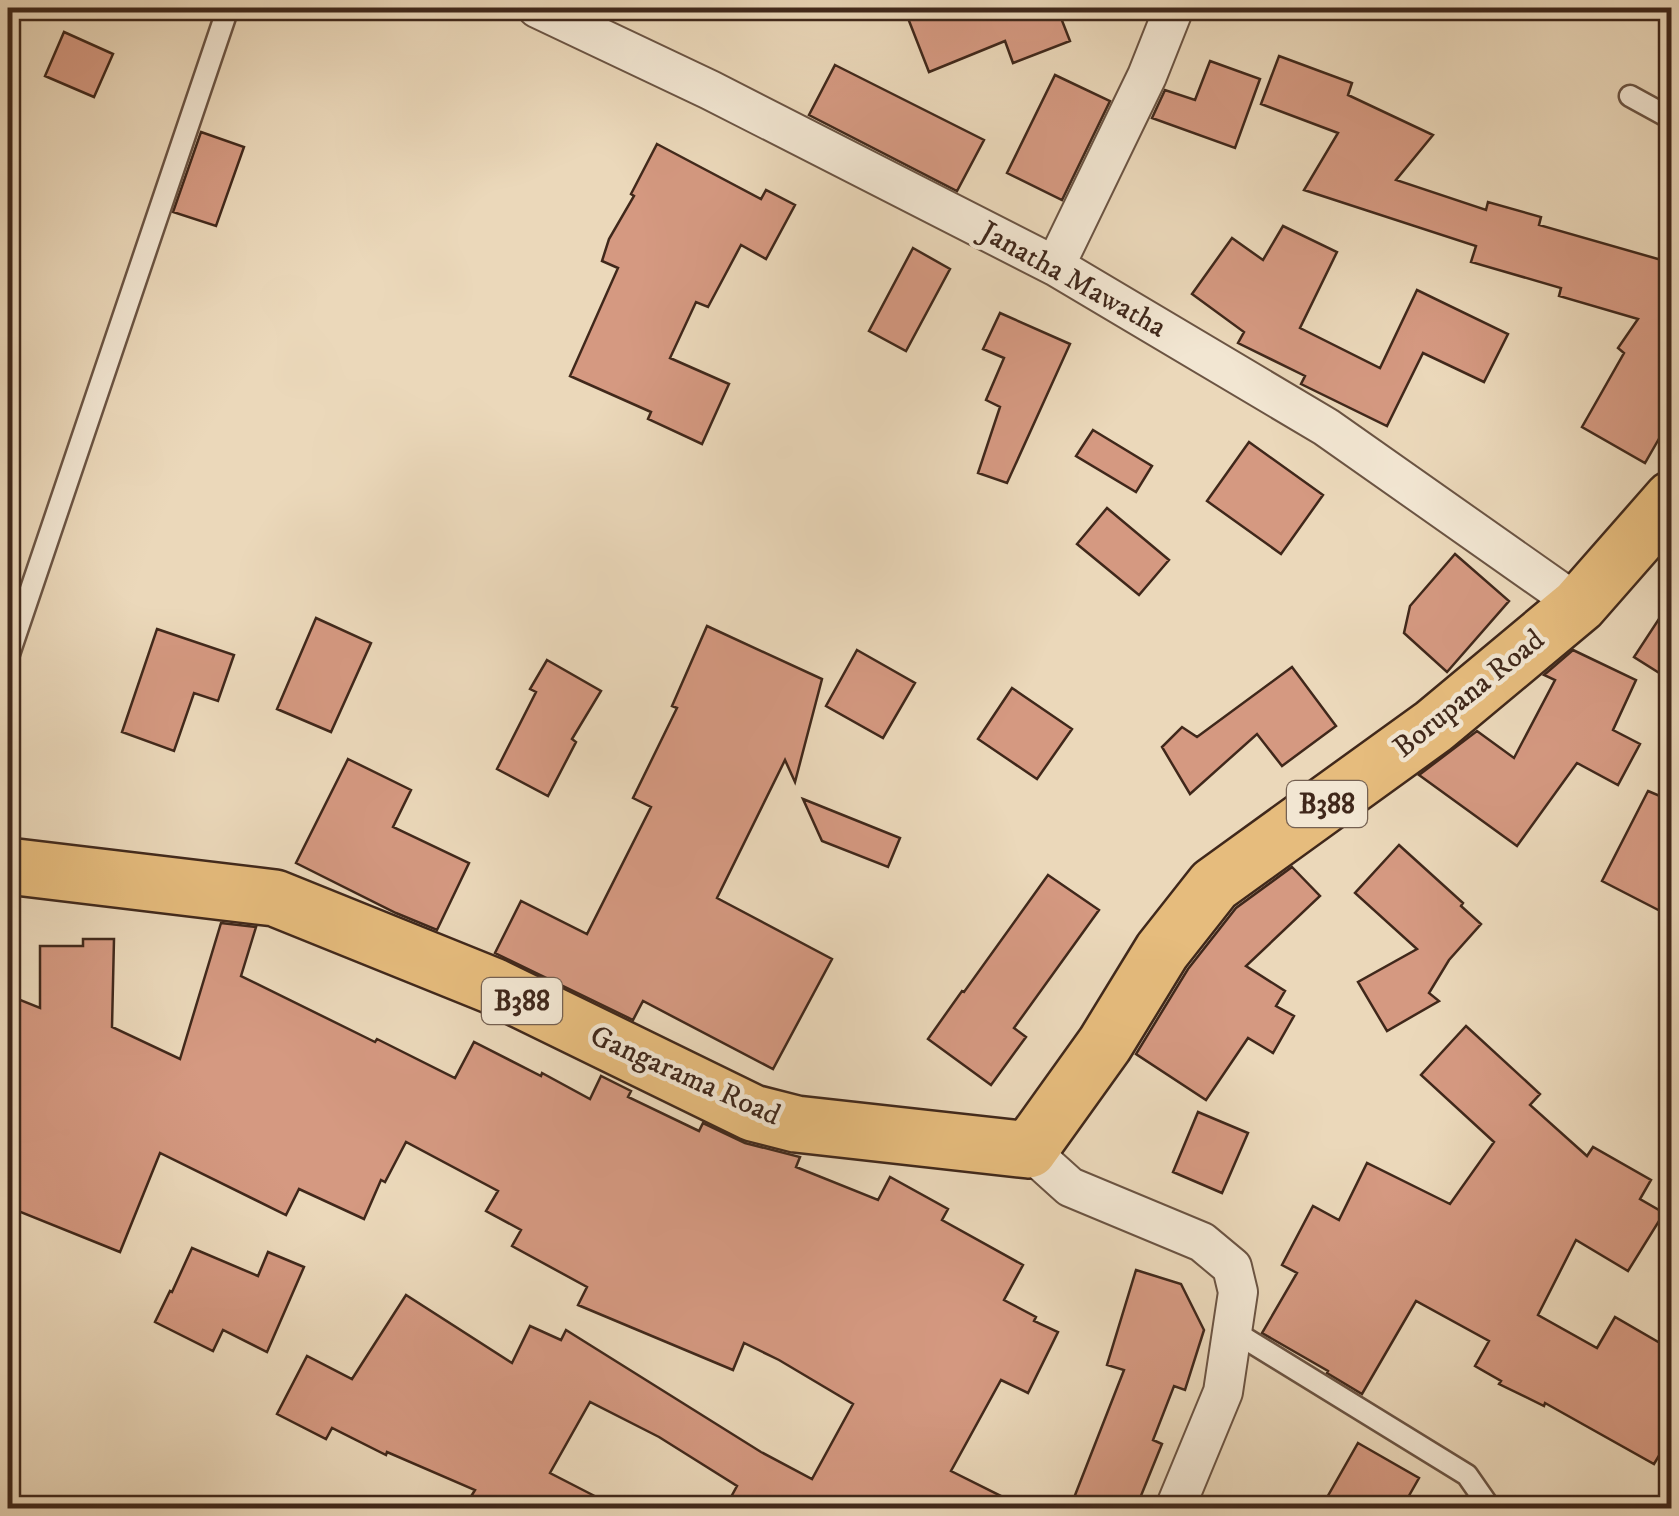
<svg xmlns="http://www.w3.org/2000/svg" width="1679" height="1516" font-family="'IM FELL DW Pica',serif">
  <rect width="100%" height="100%" fill="#ebd8ba"/>
  <filter id="stains"><feTurbulence type="fractalNoise" baseFrequency=".002" numOctaves="4"/><feColorMatrix values="0 0 0 0 .2 0 0 0 0 .09 0 0 0 0 .02 0 0 0 .5 -.17"/></filter>
  <radialGradient id="worn" r=".72"><stop offset=".6" stop-color="#630" stop-opacity="0"/><stop offset="1" stop-color="#630" stop-opacity=".3"/></radialGradient>
  <path fill="#d59981" stroke="#40281b" stroke-width="2.5" d="M904,8H1085V9L1061,18L1070,41L1013,63L1005,41L929,72Z
    M64,32L113,54L94,97L45,76Z
    M1279,56L1352,83L1348,95L1433,135L1396,180L1486,210L1488,202L1541,217L1539,225L1672,263V416L1645,463L1582,427L1624,353L1618,348L1638,319L1559,296L1561,288L1471,262L1476,246L1304,190L1338,133L1261,104Z
    M1210,61L1260,79L1235,148L1152,118L1165,90L1195,100Z
    M835,65L984,140L957,191L809,115Z
    M1055,75L1110,101L1062,200L1007,173Z
    M201,132L244,147L216,226L173,212Z
    M657,144L761,199L766,190L795,205L766,259L741,245L708,307L696,302L670,358L729,384L702,444L648,419L651,412L570,376L618,268L602,261L609,239L634,196L631,194Z
    M1283,226L1337,252L1300,328L1380,368L1417,290L1508,334L1484,382L1423,353L1387,426L1301,384L1305,376L1238,343L1244,332L1192,294L1232,238L1263,260Z
    M913,248L950,269L906,351L869,331Z
    M1000,313L1070,344L1007,483L978,473L1000,407L986,400L1004,358L983,349Z
    M1093,430L1152,466L1136,492L1076,456Z
    M1249,442L1323,495L1281,554L1207,501Z
    M1107,508L1169,560L1139,595L1077,544Z
    M1455,554L1509,601L1447,672L1404,633L1410,606Z
    M1672,599V681L1634,657Z
    M316,618L371,643L331,732L277,709Z
    M707,626L822,679L795,782L785,760L717,898L832,959L773,1069L643,1001L633,1020L495,953L521,901L587,934L651,807L633,798L677,708L672,706Z
    M157,629L234,655L218,701L194,693L174,751L122,732Z
    M857,650L915,683L883,738L826,706Z
    M1573,650L1636,680L1613,730L1640,744L1618,785L1577,763L1517,846L1419,775L1477,731L1514,758L1555,680L1544,675Z
    M547,660L601,691L572,739L576,742L548,796L497,769L536,692L530,689Z
    M1292,667L1336,726L1282,766L1257,734L1190,794L1162,747L1182,727L1197,737Z
    M1012,688L1072,729L1037,779L978,739Z
    M348,759L411,790L393,827L469,863L437,930L396,913L296,863Z
    M1648,791L1672,801V917L1602,881Z
    M803,799L900,838L888,867L822,841Z
    M1399,845L1463,903L1461,906L1481,924L1449,960L1429,993L1439,1001L1387,1031L1358,982L1417,949L1355,893Z
    M1292,867L1320,896L1246,966L1285,991L1276,1006L1294,1016L1273,1053L1248,1038L1206,1100L1136,1054L1188,969L1236,908Z
    M1048,875L1099,910L1014,1028L1026,1037L991,1085L928,1039L962,991L964,992Z
    M221,923L256,927L241,976L375,1042L377,1039L455,1078L474,1042L541,1076L542,1073L590,1099L601,1076L631,1091L628,1097L699,1131L703,1123L745,1143L800,1157L796,1167L878,1200L890,1177L948,1209L942,1220L1023,1265L1004,1300L1036,1317L1034,1321L1058,1332L1028,1393L1001,1380L951,1471L1025,1508H725L737,1486L659,1437L590,1402L550,1473L618,1508H464L475,1490L387,1452L386,1455L332,1428L326,1439L277,1414L307,1356L352,1379L406,1295L512,1363L530,1326L561,1340L566,1330L761,1452L812,1479L853,1404L779,1360L744,1343L733,1370L578,1305L587,1287L512,1246L521,1230L486,1211L498,1191L406,1142L385,1182L381,1180L364,1219L299,1189L286,1215L160,1153L120,1252L8,1207V995L40,1008V946H83V939H114L112,1027L180,1059Z
    M1466,1026L1540,1094L1530,1105L1587,1156L1593,1147L1651,1180L1640,1199L1664,1213L1628,1271L1576,1240L1538,1315L1597,1348L1615,1317L1672,1350V1434L1654,1464L1545,1403L1544,1406L1499,1384L1501,1381L1475,1366L1489,1341L1416,1301L1362,1394L1327,1373L1328,1371L1262,1333L1297,1273L1282,1265L1313,1206L1339,1220L1367,1163L1450,1204L1494,1142L1421,1075Z
    M1198,1112L1248,1133L1222,1193L1173,1172Z
    M192,1248L258,1276L268,1252L304,1267L267,1352L223,1330L213,1351L155,1322L170,1291L172,1292Z
    M1136,1270L1181,1284L1204,1330L1185,1390L1174,1386L1153,1440L1162,1444L1136,1508H1070L1124,1370L1107,1365Z
    M1358,1443L1419,1478L1402,1508H1321Z"/>
  <g fill="none" stroke-linecap="round" stroke-linejoin="round">
    <defs>
      <path id="lane" d="M1630,96L1672,119
        M8,657L228,8
        M1233,1331L1467,1475L1490,1508"/>
      <path id="street" d="M537,8L710,90L1055,266L1326,427L1579,605
        M1055,266L1147,76L1174,8
        M1029,1150L1070,1187L1202,1242L1232,1267L1238,1292L1223,1392L1175,1508"/>
      <path id="primary" d="M8,866L275,898L493,986L753,1113L796,1124L1029,1150L1105,1044L1162,951L1214,885L1434,726L1579,605L1672,499"/>
    </defs>
    <use href="#lane" stroke="#6b5443" stroke-width="25"/>
    <use href="#street" stroke="#6b5443" stroke-width="42"/>
    <use href="#primary" stroke="#40281b" stroke-width="60"/>
    <use href="#lane" stroke="#f2e6d2" stroke-width="20"/>
    <use href="#street" stroke="#f2e6d2" stroke-width="38"/>
    <use href="#primary" stroke="#e6bc7d" stroke-width="55"/>
  </g>
  <g text-anchor="middle" dominant-baseline="central" stroke-width="9" stroke-linejoin="round" paint-order="stroke">
    <g fill="#f2e6d2" stroke="#756152" stroke-width="2.5">
      <rect x="1287" y="781" width="80" height="46" rx="8"/>
      <rect x="482" y="978" width="80" height="46" rx="8"/>
    </g>
    <g font-size="28" font-weight="bold" fill="#40281b">
      <text x="1327" y="804">B388</text>
      <text x="522" y="1001">B388</text>
    </g>
    <g font-size="30" fill="#40281b" stroke="#f2e6d2">
      <text transform="translate(1073 280) rotate(29)">Janatha Mawatha</text>
      <text transform="translate(1469 694) rotate(-39)">Borupana Road</text>
      <text transform="translate(685 1076) rotate(24)">Gangarama Road</text>
    </g>
  </g>
  <rect width="1679" height="1516" fill="none" stroke="#ebd8ba" stroke-width="40"/>
  <rect x="10" y="10" width="1659" height="1496" fill="none" stroke="#40281b" stroke-width="5"/>
  <rect x="20" y="20" width="1639" height="1476" fill="none" stroke="#40281b" stroke-width="2.5"/>
  <rect width="100%" height="100%" filter="url(#stains)"/>
  <rect width="100%" height="100%" fill="url(#worn)"/>
</svg>
